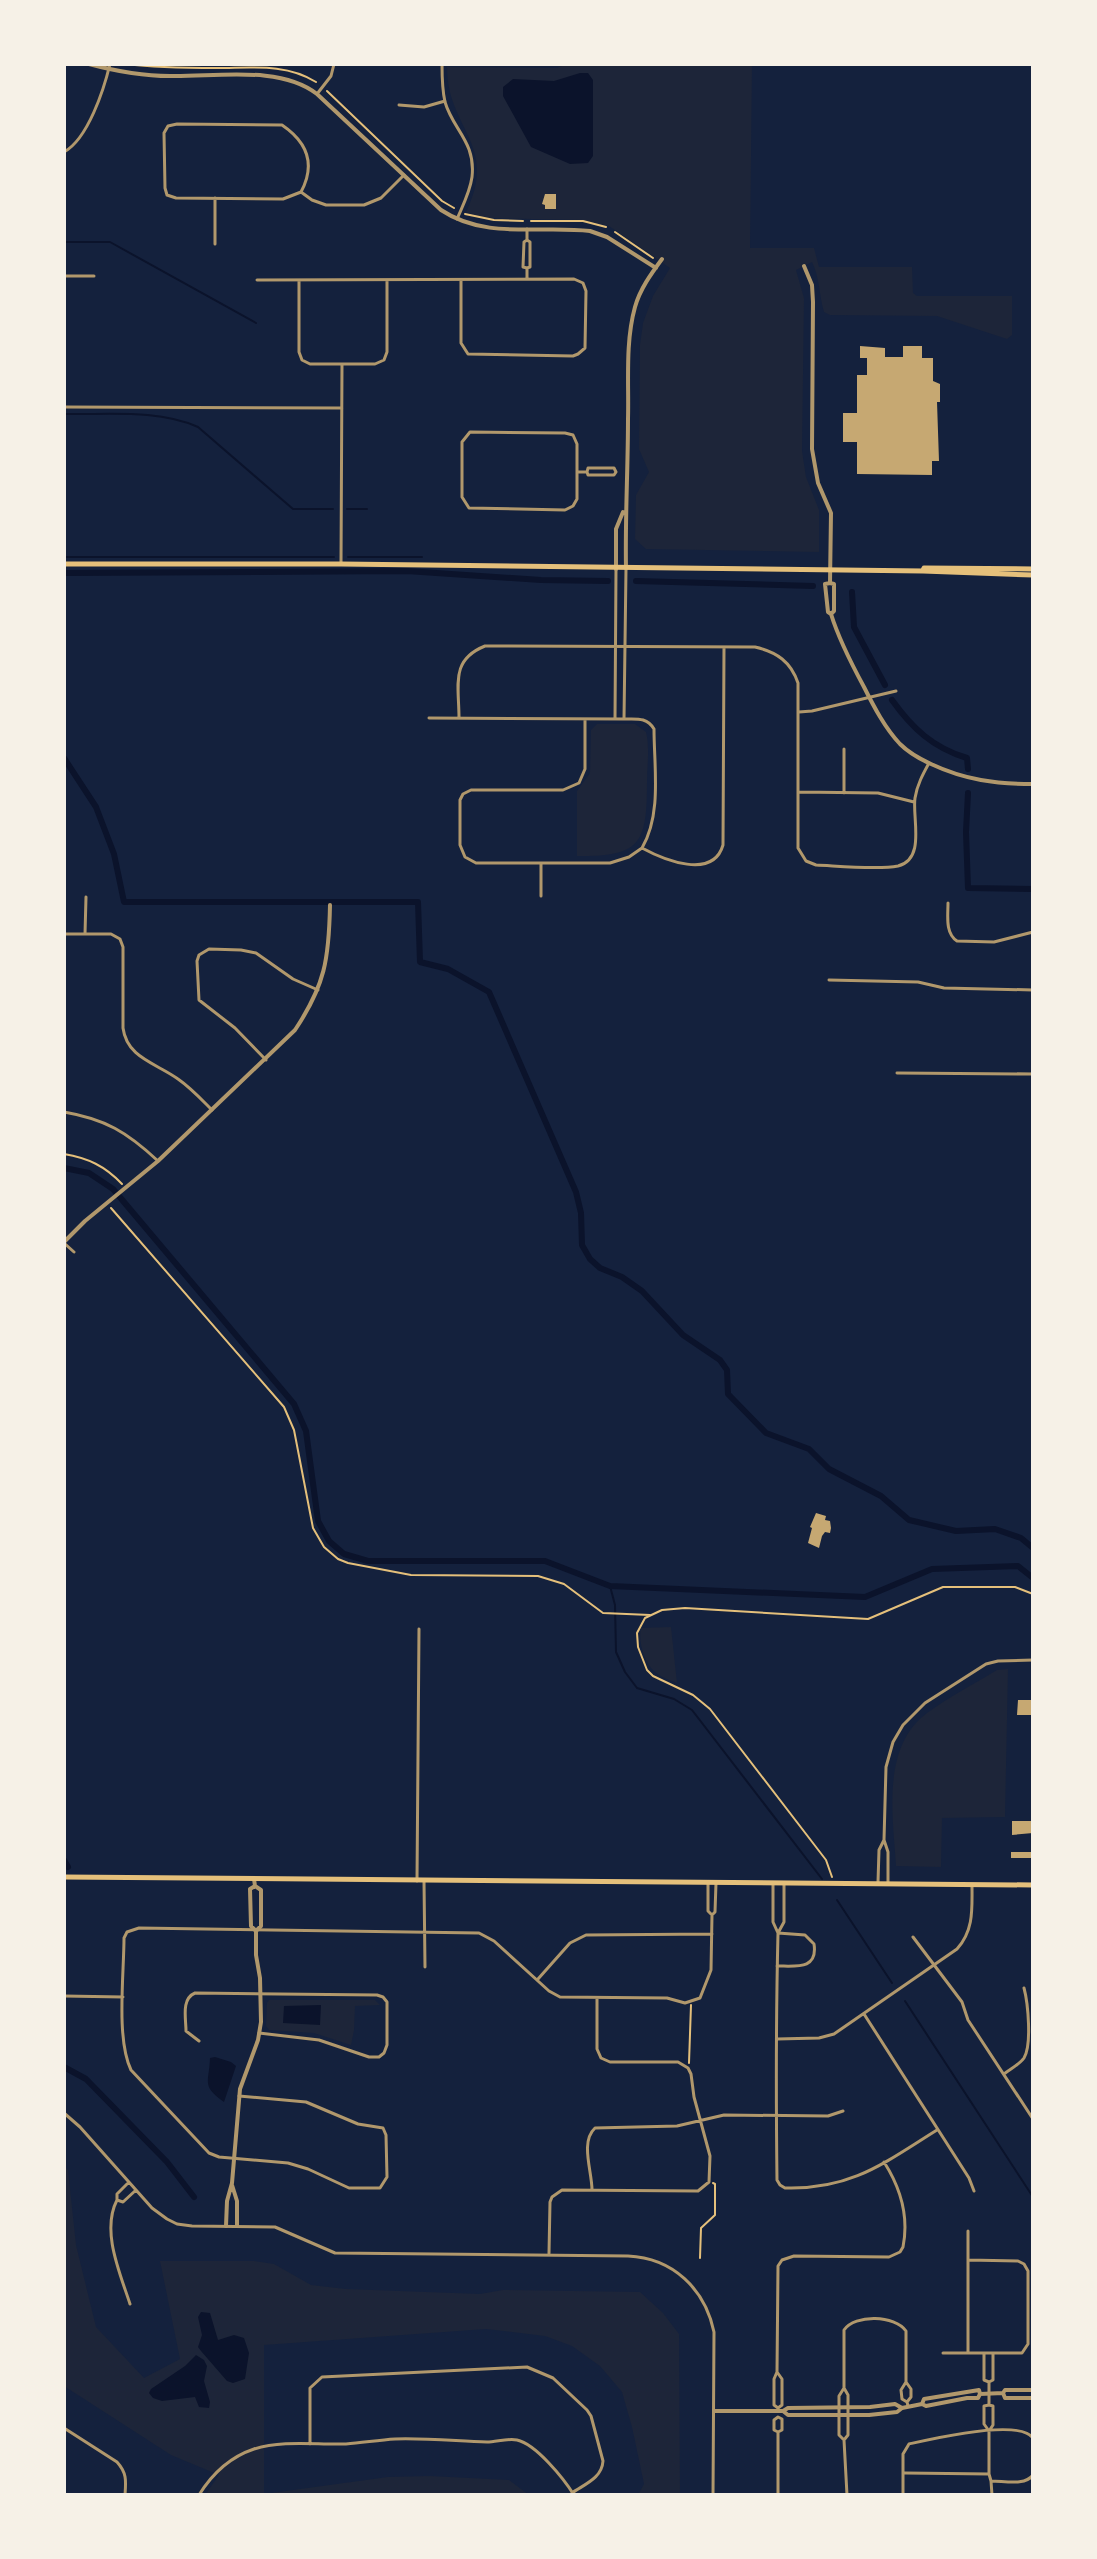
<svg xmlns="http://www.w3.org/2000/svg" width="1097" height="2559" font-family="Manrope,sans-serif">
  <rect width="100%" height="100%" fill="#14213d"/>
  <path fill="#1d2539" d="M566,64H752L750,248H814L819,267H912L913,293L917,296H1012V335L1007,339L937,316L830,315L824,312C819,295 820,279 812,262L796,270L804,298L802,451L806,477L819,510V552L646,549L635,539L636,495L649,472L639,449L640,345L643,323L653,296L670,268L609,226L582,220L486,218L466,212C499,143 447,130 447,67L557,68Z
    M597,724H635L646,732C650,748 647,766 647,782C647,843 641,857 577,856V791L590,773L591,730Z
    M671,1627L677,1683C670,1680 660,1677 654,1671C644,1662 638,1641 641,1628Z
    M1008,1669L1005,1817L942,1818L941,1867L896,1866C893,1817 881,1747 927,1713C949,1697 974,1684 997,1670Z
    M269,2000H375L380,2005L355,2006L354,2030L351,2045L314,2033L269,2030L266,2026L267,2003Z
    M64,2166L68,2170L76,2245L96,2327L144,2378L180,2359L160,2261H254L274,2264L311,2285L346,2289L480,2294L503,2290L640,2292L663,2313L679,2334L680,2495H638L644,2484L632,2427L622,2392L600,2366L572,2346L545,2336L486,2329L264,2345V2494L388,2477L430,2476L509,2480L529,2495H205L219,2475L171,2455L64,2386Z"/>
  <path fill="#0b132b" d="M580,73H588L593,80V156L588,163L570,164L531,147L503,96V87L513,79L554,81Z
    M321,2005L320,2025L283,2023L284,2006Z
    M215,2057L231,2062L236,2066L224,2102C201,2085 209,2084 210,2058Z
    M201,2312L210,2313L218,2340L234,2335L244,2338L249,2353L245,2379L233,2383L227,2381L201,2351L198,2347L202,2335L198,2317Z
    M196,2355L204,2360L207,2366L204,2381L210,2402L209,2408L199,2407L195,2397L162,2401L153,2398L149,2393L151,2389L185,2366Z"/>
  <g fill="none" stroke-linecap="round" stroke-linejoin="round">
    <path stroke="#0b132b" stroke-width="2" d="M64,242H110L256,323
      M64,414C108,415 157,409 198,427L293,509H333
      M347,509H367
      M64,557H334
      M348,557H422
      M610,1586L615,1605L616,1652L625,1672L637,1688L674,1699L692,1710L822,1879
      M837,1900L892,1983
      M905,2001L1033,2197"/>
    <path stroke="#0b132b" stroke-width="6" d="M64,573L407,571L541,580L608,581
      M636,581L813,586
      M852,592L854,627L885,685
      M892,700C912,728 933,748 967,758L968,769
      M64,758L96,807L114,854L124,902H418L420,962L448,969L489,992L576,1192L581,1213L582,1245L590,1259L600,1268L622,1277L642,1291L683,1335L720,1360L727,1370L728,1394L766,1433L809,1449L829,1469L881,1496L909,1520L956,1531L995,1529L1021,1538L1033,1548
      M968,793L966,832L968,888L1033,889
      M64,1168L89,1173L113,1189L294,1404L306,1431L318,1521L329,1541L344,1554L368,1561H545L610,1586L865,1597L932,1569L1018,1566L1033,1578
      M64,1860L68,1867
      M64,2067L86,2079L167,2162L194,2197"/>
  </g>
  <path fill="#c6a872" d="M545,194H556V209H545V205L542,204Z
    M860,346L885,348V357H903V346H922V358H933V381L940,384V402H937L939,461H932V475L857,474V442H843V413H857V375H867V358H860Z
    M816,1513L826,1516L825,1520L830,1521L831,1528L830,1533L825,1532L822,1536L819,1548L808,1543L812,1528L810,1527Z
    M1018,1700H1033V1715H1017Z
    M1012,1821H1033V1833L1012,1835Z
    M1011,1852H1033V1858H1011Z"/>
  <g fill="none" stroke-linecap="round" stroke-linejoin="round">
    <path stroke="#e5c07b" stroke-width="2" d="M127,64C157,68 187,68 217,68C251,68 286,63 316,82
      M327,91L442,201L454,208
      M465,214L494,220L523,221
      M531,221H583L606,227
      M615,232L653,258
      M64,1154C88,1158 105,1166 122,1184
      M111,1208L284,1407L294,1430L313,1528L324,1547L338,1559L348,1563L411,1575L538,1576L564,1584L603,1613L650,1615
      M832,1877L826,1860L710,1709L693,1695L653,1676L647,1670L638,1647L637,1633L645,1618L662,1610L685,1608L868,1619L943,1587H1015L1033,1594
      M689,2063L691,2005
      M700,2258L701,2228L715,2215V2184L713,2183"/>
    <path stroke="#b1986c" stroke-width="3" d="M442,64C442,77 442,89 445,102C453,130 476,142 472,177C470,192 463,205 457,219
      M317,94L331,76L334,64
      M399,105L424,107L445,101
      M64,152C88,139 104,89 110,64
      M301,192C316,164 307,142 282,125L177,124L168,126L164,133L165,188L167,195L176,198L283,199L301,192L312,200L326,205H364L381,198L404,175
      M527,240L530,242V267L527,268
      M215,244V198
      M64,276H94
      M527,278V268L523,267L524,242L527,240V229
      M257,280L574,279L583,283L586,291L585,348L578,354L573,356L468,354L461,343V280
      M299,280V352L302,360L310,364H375L384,360L387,352V281
      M64,407L342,408
      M470,432L565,433L573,435L577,444V499L573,506L565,510L469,508L462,497V442Z
      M577,472H587L588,475H614L616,472L614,468H588L587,472
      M341,564L342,364
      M799,712L812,711L896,691
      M429,718L624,719C637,719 647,717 654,729C654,767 662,814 642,848
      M459,718C459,685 450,660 485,646L755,647C777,652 791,662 798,683V848L806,861L816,865C838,866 878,870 898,866C926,859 912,818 915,798C917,785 923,774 929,763
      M585,719V769L579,783L563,790H471L463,794L460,800V845L465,857L476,863H610L629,857L642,848C664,860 713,880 723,845L724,647
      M615,719L616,569
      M624,719L626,569
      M844,749V793
      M799,792L878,793L914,802
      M541,896V864
      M948,903C948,916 945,933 957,941L994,942L1033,932
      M64,934H111L120,939L123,947V1028C127,1058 156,1063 178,1079C191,1088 201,1099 212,1110
      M85,934L86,897
      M829,980L918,982L944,988L1033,990
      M266,1060L235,1028L199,1000L197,961L199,955L209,949L241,950L256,953L293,979L318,990
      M897,1073L1033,1074
      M64,1112C105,1119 127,1132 158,1161
      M64,1243L74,1252
      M884,1840L886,1767L893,1742L903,1725L925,1703L986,1664L998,1661L1033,1660
      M417,1881L419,1629
      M424,1881L425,1967
      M708,1882V1911L712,1915L715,1912L716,1883
      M878,1882L879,1850L884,1840L888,1852V1884
      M773,1883V1922L778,1933L784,1922V1885
      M913,1937L962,2002L968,2020L1033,2119
      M777,1966C796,1966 818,1970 814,1944L805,1935L778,1933C776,2015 776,2097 777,2180L780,2185L785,2188C851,2190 884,2163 937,2130
      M538,1979L570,1943L586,1935L712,1934
      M64,1996L123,1997
      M864,2014L969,2178L974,2191
      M777,2039L819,2038L834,2034L957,1949C974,1930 972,1909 972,1885
      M199,2041L186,2031C186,2018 181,1999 195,1993L377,1995L383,1997L387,2002V2045L384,2053L379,2057H369L319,2040L259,2033
      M1004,2074C1010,2069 1019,2065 1024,2058C1032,2045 1028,2003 1024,1988
      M239,2096L306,2102L358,2124L383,2128L386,2135L387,2177L380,2188H349L308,2169L288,2163L219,2157L209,2153L131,2070C116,2039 124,1974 124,1938L127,1932L139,1928L479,1933L494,1941L549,1991L560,1997L667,1998L685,2003L700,1998L711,1970L712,1915
      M64,2113L80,2127L152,2208L167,2219L177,2224L192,2226L275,2227L335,2253L628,2256C673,2258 705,2289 714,2332L713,2495
      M129,2182L117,2194V2200L123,2202L136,2190
      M592,2190C592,2171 580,2142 595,2128L677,2126L724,2115L828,2116L843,2111
      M117,2200C101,2231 120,2273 130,2304
      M549,2253L550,2202L552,2197L562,2190L698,2191L709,2182L710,2156L694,2097L691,2074L688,2068L678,2062H610L601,2058L597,2049V1998
      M943,2353H1022L1028,2344V2271L1024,2264L1018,2261L968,2260
      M968,2353V2231
      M984,2353V2380L989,2382V2405L993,2406V2425L989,2431L984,2424V2406L989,2405
      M777,2372L778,2266L782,2260L794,2256L889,2257L900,2252L903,2247C909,2217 900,2187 884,2162
      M777,2372L782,2379V2405L778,2408L774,2405V2379Z
      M989,2382L993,2380V2353
      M844,2388V2330C855,2314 895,2315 906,2331V2382
      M907,2402L911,2397V2389L906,2382L901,2390L902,2399L907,2402L908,2406
      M778,2417L782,2419V2430L778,2432L774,2430V2420Z
      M64,2428L117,2462C127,2473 126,2481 125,2495
      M989,2431V2474L991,2481L992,2495
      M778,2432V2495
      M844,2440L839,2435V2396L844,2388L848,2395V2435L844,2440L847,2495
      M310,2444V2388L322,2377L527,2367L553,2378L587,2410L591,2416L603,2461C602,2478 585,2484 572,2493
      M905,2473L989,2474
      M991,2481C1005,2481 1025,2486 1033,2475
      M199,2495C212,2474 230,2457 254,2449C283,2440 316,2445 346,2444C362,2443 378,2440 395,2439C426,2438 456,2441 487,2442C496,2442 508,2438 517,2440C536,2444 564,2479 574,2495
      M903,2495V2454L909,2444C931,2439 1019,2418 1033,2438"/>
    <path stroke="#b1986c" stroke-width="4" d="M89,64C115,71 143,76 170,76C216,77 280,65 317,94L441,210C486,240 540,225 590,231L607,237L656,268
      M804,266L812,285L813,302L812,449L818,483L831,513L830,583L825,584L828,612L831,614L834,611V584L830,583
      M626,568C625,518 628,469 628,419C629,383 625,343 635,307C640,289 651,274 662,259
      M616,569V529L623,512
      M831,614C839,640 851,663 864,687C874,707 885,728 900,744C909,753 920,759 931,764C965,780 996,784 1033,784
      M64,1242L85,1221L158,1161L295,1030C325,985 329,959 330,905
      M254,1879L255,1886L250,1889L251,1926L256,1931L261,1926V1890L255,1886
      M232,2185L237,2201V2226
      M226,2226L227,2201L232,2183L240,2089L258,2040L261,2022L260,1978L256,1955V1931
      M1003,2393L1005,2398H1033
      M922,2404L924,2399L979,2390L980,2394L1003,2393L1005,2390H1033
      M902,2408L895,2404L870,2407L788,2408L783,2411L788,2415H869L897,2412L902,2408L922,2404L926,2406L967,2398H978L980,2394
      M714,2411H783"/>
    <path stroke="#e5c07b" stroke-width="5" d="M64,564H341L923,571L1033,575
      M923,570L924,568L1033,569
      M64,1877L1033,1885"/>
  </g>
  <rect width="1097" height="2559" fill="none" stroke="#f6f1e7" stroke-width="132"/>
</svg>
